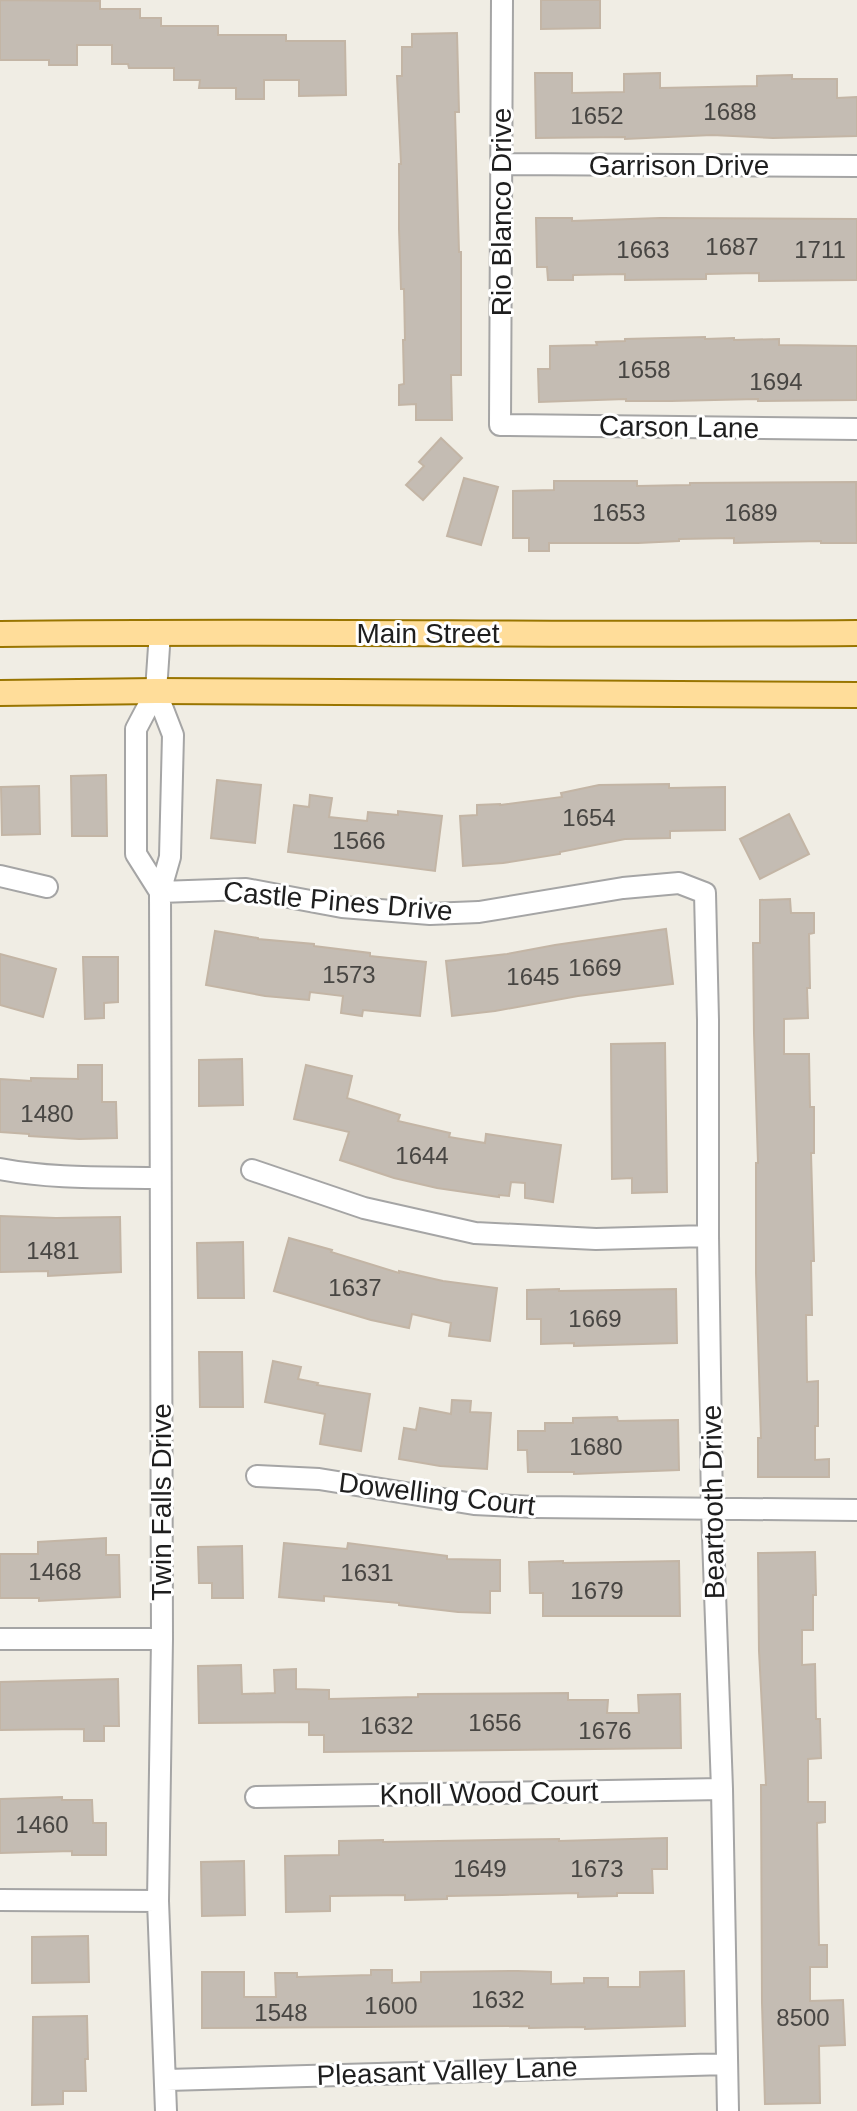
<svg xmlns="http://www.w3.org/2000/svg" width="857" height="2111" font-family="Arial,sans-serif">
  <rect width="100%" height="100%" fill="#f0ede4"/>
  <path fill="#c4bcb3" stroke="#c3b5a5" stroke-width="2" d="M0,0L100,1V9H140V18H161V26H218V35H286V41H345L346,95L299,96V80H264V99H236V88H199L200,80H174V68H129L128,64H112V45H77V65H49V60H0Z
    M541,0H600V28L541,29Z
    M457,33L459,112H455L459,252H461V375H451L452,420H416V404L399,405V385L404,384L403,340H405L404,289H401L399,229V164H401L397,76H402V47H412V34Z
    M535,73H572V93L624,92V74L660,73V88L757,86V76L792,75V79H837V98L857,97V136L773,138L712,135L625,139V137L536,138Z
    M536,218H572V221L660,218L857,219V280L759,281V273L706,274V279L625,280V274L573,275V280H548L547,267H537Z
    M705,337V339L734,338V340L779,339V345L857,346V400L758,401V399L671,401H626V399L539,402L538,369H550V346L597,345L596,342L625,341V339Z
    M441,438L462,458L423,500L406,485L424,466L419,462Z
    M464,478L498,487L481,545L447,536Z
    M554,481H637V486L690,485V483L856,482L857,543H821V541L734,543V538L679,539V541L638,543H549V551H529V538H513V491L554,490Z
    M106,775L107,836H72L71,776Z
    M217,780L261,785L255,843L211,838Z
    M669,784V788L725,787V830L670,831V838L625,839L560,852V854L503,863L463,866L460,816L477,815V805L500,804V805L562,797L561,793L599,785Z
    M39,786L40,834L2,835L1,787Z
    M310,795L332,798L329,817L367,821L368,812L398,815V811L442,816L435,871L288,852L294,805L309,807Z
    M789,814L809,854L760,879L740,839Z
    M790,899L791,913H814V933L809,934L810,988H807L808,1018L784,1019V1054H809L810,1107H814V1153H811L814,1261H811L812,1315H806L807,1382L818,1381V1426H815V1460L829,1459V1477H758V1438H761L756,1273V1163H758L754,1033L753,943H760V900Z
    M666,929L673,984L578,996L495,1011L452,1016L446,961L507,954L555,945Z
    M215,931L258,938V939L314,944V946L370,953V956L426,962L420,1016L363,1010L362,1016L341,1013L343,996L310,992L309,1000L265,996L206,985Z
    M0,954L56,969L43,1017L0,1005Z
    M83,957H118V1002L104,1003V1018L85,1019Z
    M665,1043L667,1192L632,1193V1178L612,1179L611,1044Z
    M242,1059L243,1105L199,1106V1060Z
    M78,1065H102V1102H116L117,1138L79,1139L29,1136V1134L0,1132V1079L31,1081V1078L78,1079Z
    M306,1065L352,1076L347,1098L400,1115L398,1121L450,1133L449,1137L485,1143L486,1134L561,1145L553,1202L525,1198V1183L511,1182L509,1196L499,1195V1197L437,1188L394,1178L340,1160L349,1132L294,1119Z
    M0,1216L56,1218L120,1217L121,1272L48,1276V1271L0,1272Z
    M289,1238L332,1250L331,1252L399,1273V1271L443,1281L497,1288L490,1341L449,1336L451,1323L412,1314L409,1328L371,1320L274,1291Z
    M243,1242L244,1298H198L197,1243Z
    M559,1289V1291L676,1289L677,1343L574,1346V1343L541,1344V1319H527V1290Z
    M199,1352H242L243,1407H200Z
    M273,1361L301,1367L298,1379L318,1383L317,1385L370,1394L361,1451L320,1444L325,1414L265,1402Z
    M452,1400L471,1401L470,1412L491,1413L487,1469L440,1466L399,1459L404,1428L416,1430L420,1408L451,1414Z
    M617,1417L618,1421L678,1420L679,1470L574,1474V1472H528L527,1450H518V1431H545V1423H573V1418Z
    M106,1538V1555H119L120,1597L39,1601V1598H0V1554H38V1542Z
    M284,1543L347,1549L348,1543L447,1556V1559L500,1560V1591H490V1613L458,1612L399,1605V1603L324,1596V1601L279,1597Z
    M242,1546L243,1598H212V1583H199L198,1547Z
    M815,1552L816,1595H813V1630H802V1665L815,1664L816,1719H820L821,1758L808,1759V1802H825V1822L817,1823L819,1945H827V1967H810V2001L843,2000L845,2045L819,2046L820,2103L765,2104L762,2003L761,1785H766L759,1651L758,1553Z
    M563,1561V1563L679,1561L680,1616H543V1593H530L529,1562Z
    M241,1665L242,1694L275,1693L274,1670L296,1669V1689L329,1690V1699L418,1697V1694L568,1693V1700H608L607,1713H639L638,1695L680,1694L681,1748L324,1752V1735H309V1722L199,1723L198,1666Z
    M118,1679L119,1726H104V1741H84V1729L0,1730V1682Z
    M62,1797V1800H92L93,1823H106V1855H72V1851L0,1853V1799Z
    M667,1838V1869H652L653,1893H617V1896L578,1897V1893L502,1895L447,1896V1899L405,1900V1895L330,1896V1911L286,1912L285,1856L339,1855V1841L383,1840V1842L559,1839V1841Z
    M244,1861L245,1915L202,1916L201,1862Z
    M88,1936L89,1982L32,1983V1937Z
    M371,1970H392V1983L421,1982V1972L518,1971L551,1972V1984L584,1983V1978H608V1987H640V1972L684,1971L685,2026L585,2029V2027L529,2028V2026L202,2028V1972H244V1997H276L275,1973H297V1977L371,1975Z
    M87,2016L88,2059H85L86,2091H63V2104L32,2105L33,2017Z"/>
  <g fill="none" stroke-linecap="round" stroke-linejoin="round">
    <defs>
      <path id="minor" d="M502,0L500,425L857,429
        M502,164L857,166
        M160,632L156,691L136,729V854L160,892
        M156,691L173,735L170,857L160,892L162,1639L158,1901L166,2111
        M0,876L47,887
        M160,892L246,889L342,907L430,914L479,912L623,888L679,883L705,893L708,1020V1236L712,1509L722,1789L728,2111
        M0,1169C52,1179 107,1177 160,1178
        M252,1170L364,1208L475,1233L596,1239L708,1236
        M257,1476L319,1479L474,1504L534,1507L857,1510
        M0,1639H162
        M256,1797L722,1789
        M0,1900L158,1901
        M167,2080L727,2064"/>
      <path id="major" d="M0,634C286,630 571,636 857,633
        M0,693L156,691L857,695"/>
    </defs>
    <use href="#minor" stroke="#a5a5a5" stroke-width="24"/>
    <use href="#major" stroke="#997500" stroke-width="28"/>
    <use href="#minor" stroke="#fff" stroke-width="20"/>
    <use href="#major" stroke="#ffdd9a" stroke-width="24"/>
  </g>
  <g text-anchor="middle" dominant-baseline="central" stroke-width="6" stroke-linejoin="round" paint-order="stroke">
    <g font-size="24" fill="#484643">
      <text x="730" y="111">1688</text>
      <text x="597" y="115">1652</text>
      <text x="732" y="246">1687</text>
      <text x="643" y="249">1663</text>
      <text x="820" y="249">1711</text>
      <text x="644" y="369">1658</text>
      <text x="776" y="381">1694</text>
      <text x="619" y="512">1653</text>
      <text x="751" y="512">1689</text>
      <text x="589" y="817">1654</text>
      <text x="359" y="840">1566</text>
      <text x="595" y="967">1669</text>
      <text x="349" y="974">1573</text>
      <text x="533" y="976">1645</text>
      <text x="47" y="1113">1480</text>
      <text x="422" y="1155">1644</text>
      <text x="53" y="1250">1481</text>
      <text x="355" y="1287">1637</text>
      <text x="595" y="1318">1669</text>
      <text x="596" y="1446">1680</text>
      <text x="55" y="1571">1468</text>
      <text x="367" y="1572">1631</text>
      <text x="597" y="1590">1679</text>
      <text x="495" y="1722">1656</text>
      <text x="387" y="1725">1632</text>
      <text x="605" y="1730">1676</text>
      <text x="42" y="1824">1460</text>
      <text x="480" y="1868">1649</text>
      <text x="597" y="1868">1673</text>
      <text x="498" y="1999">1632</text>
      <text x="391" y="2005">1600</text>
      <text x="281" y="2012">1548</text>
      <text x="803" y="2017">8500</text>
    </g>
    <g font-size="28" fill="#1e1e1e" stroke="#fff">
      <text x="679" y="165">Garrison Drive</text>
      <text transform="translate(501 212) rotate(-90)">Rio Blanco Drive</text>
      <text transform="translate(679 427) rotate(1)">Carson Lane</text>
      <text x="428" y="633">Main Street</text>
      <text transform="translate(338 901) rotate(5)">Castle Pines Drive</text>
      <text transform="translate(437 1494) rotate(7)">Dowelling Court</text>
      <text transform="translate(161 1502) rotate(-90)">Twin Falls Drive</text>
      <text transform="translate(713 1502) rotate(-91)">Beartooth Drive</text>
      <text transform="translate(489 1793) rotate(-1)">Knoll Wood Court</text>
      <text transform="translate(447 2071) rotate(-2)">Pleasant Valley Lane</text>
    </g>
  </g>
</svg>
